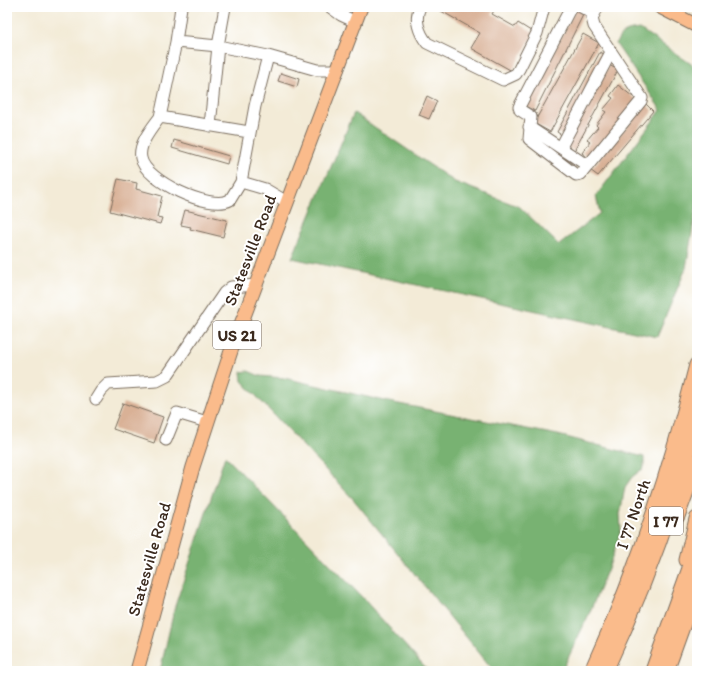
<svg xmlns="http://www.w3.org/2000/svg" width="704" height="678" font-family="Itim,sans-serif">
  <rect width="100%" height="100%" fill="#fff"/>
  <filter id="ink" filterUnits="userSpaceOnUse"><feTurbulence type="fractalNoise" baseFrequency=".025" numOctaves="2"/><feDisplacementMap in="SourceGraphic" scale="8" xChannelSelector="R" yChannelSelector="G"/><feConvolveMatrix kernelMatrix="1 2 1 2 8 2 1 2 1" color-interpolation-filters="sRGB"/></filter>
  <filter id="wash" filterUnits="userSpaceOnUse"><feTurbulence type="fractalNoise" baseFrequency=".012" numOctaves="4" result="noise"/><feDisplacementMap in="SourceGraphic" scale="16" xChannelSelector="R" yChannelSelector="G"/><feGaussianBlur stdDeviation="0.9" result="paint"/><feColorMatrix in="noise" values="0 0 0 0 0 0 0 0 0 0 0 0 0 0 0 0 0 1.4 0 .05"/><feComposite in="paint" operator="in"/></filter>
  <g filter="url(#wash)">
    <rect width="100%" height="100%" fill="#f3ebd7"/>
    <path fill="#78b272" stroke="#5a6e48" d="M640,29L697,68V204L686,268L657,337L292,258L354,113L455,182L520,207L559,245L600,213L596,196L661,110L616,44C620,32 628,30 640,29Z
      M248,371L260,376L284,378L394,403L558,435L644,457V468L632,477L625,487L620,514L621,530L611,561L589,614L562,671H494L354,500L242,381L241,372Z
      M225,456L361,596L428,671H160L175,606Z"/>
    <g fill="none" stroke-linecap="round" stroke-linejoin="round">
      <path stroke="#6dbee8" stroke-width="2" d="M7,322L9,330L7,341"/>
    </g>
    <g id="blocks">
      <path fill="#d9b196" d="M434,7H496L492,14L515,27L518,23L534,33L512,71L471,48L480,33Z
        M577,7L585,11L535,111L525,106Z
        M583,34L599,43L550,132L534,123Z
        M600,52L606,55L563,136L557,132Z
        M609,65L618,70L574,151L565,147Z
        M281,73L299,79L297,87L278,81Z
        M618,85L637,100L591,160L582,153L590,142L587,140L598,127L596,125L606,112L603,110L613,98L610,96Z
        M427,96L437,101L429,119L419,115Z
        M646,104L653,111L598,176L590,170Z
        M174,140L229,156L227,164L172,148Z
        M118,179L137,183L136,189L162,196L157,217L162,218L160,224L110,211Z
        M185,210L227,220L223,237L190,229L191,227L181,225Z
        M123,403L163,417L154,443L113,429Z"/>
    </g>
  </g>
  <g filter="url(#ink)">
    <use href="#blocks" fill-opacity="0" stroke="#7b6e5f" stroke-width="1"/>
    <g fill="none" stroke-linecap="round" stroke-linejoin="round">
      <defs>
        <path id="minor" d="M225,7L218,46L268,56L255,106L241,182L265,189L287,202
          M330,7L341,15L356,22
          M420,7C414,19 419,33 427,43L503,80L516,74L519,69L537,33L544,7
          M571,7L519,107L520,110L531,117L529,139L576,175L581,174L641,101L642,98L594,26L592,18L598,7
          M581,7L594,14
          M176,42L181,7
          M268,56L317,70H338
          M160,117C152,128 138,144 141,158C145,181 210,211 230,200L241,182
          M210,126L218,46L176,42L160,117L249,132
          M529,127L588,166
          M561,147L611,52
          M96,399L101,391L108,384L157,381L167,376L224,293L231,287L256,285
          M166,440L177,413L207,422"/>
        <path id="major" d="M660,7L697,26
          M137,671L193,467L232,348L361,7"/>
        <path id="highway" d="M677,516L697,462
          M687,560L697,519
          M592,671C637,573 671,470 697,365
          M605,671C643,590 674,506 697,419
          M653,671L697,549
          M666,671L697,585"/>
      </defs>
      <use href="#minor" stroke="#7b6e5f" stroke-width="13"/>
      <use href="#major" stroke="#7b6e5f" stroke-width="15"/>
      <use href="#highway" stroke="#7b6e5f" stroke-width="17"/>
      <use href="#minor" stroke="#fff" stroke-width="11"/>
      <use href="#major" stroke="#fabb8b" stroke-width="13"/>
      <use href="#highway" stroke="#fabb8b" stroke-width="15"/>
    </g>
  </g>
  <g text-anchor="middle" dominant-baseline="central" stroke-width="4" stroke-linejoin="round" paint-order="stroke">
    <g fill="#fff" stroke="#766a62" stroke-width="1">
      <rect x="213" y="321" width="48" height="28" rx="3"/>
      <rect x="649" y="507" width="34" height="28" rx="3"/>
    </g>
    <g font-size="16" font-weight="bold" fill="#3b2a1e">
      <text x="237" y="335">US 21</text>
      <text x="666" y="521">I 77</text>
    </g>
    <g font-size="17" fill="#3b2a1e" stroke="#fff">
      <text transform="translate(250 250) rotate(-69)">Statesville Road</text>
      <text transform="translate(633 514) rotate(-71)">I 77 North</text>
      <text transform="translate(149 559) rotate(-74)">Statesville Road</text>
    </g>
  </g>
  <rect width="704" height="678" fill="none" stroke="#fff" stroke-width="24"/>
</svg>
